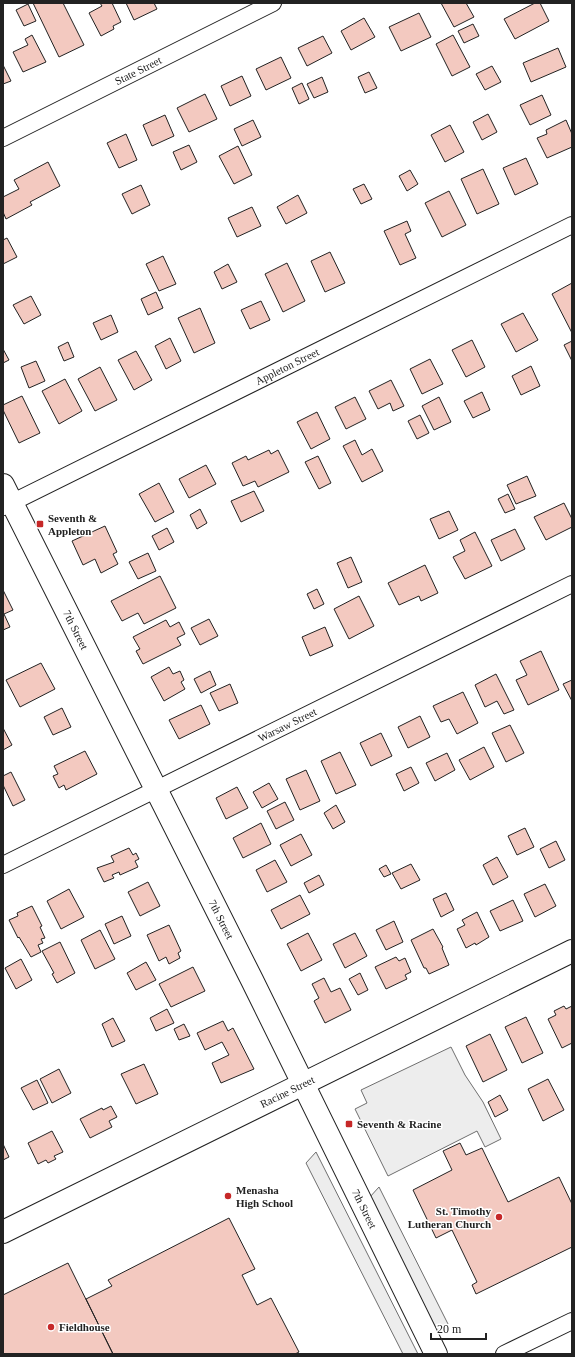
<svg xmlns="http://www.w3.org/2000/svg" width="575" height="1357" font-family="'Times New Roman',serif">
  <rect width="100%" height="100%" fill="#fff"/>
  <path fill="#ededed" stroke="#6f6f6f" d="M451,1047L465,1075L483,1102L501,1139L485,1147L477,1131L388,1176L355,1109L367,1103L361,1090Z
    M316,1152L418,1354H403L341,1232L306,1163Z
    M379,1187L448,1324L438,1335L369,1198Z"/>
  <path fill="#f3c9c0" stroke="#222" d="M33,3H63L84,45L59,57Z
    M100,3H112L121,22L113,26L114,29L101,36L89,13L102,6Z
    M126,3H154L157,9L134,20Z
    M441,3H466L474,17L454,27Z
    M535,3H540L549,21L515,39L504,19Z
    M28,4L36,21L24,26L16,10Z
    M419,13L431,37L401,51L389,27Z
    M364,18L375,37L351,50L341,31Z
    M473,24L479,36L464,43L458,31Z
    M32,35L46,62L23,72L13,52L28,45L25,39Z
    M453,35L470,67L452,76L436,44Z
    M323,36L332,53L307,66L298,48Z
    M558,48L566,67L531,82L523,63Z
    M281,57L291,78L266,90L256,69Z
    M3,65L11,81L3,84Z
    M492,66L501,82L485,90L476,74Z
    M369,72L377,88L365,93L358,77Z
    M242,76L251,96L230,106L221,86Z
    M322,77L328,92L314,98L307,84Z
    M302,83L309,99L299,104L292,88Z
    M205,94L217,119L189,132L177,108Z
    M542,95L551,115L530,125L520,105Z
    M488,114L497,132L482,140L473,122Z
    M165,115L174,136L152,146L143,125Z
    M253,120L261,137L242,146L234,129Z
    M566,120L572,134V147L547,158L537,138L547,134L546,130Z
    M450,125L464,152L445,162L431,135Z
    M126,134L137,160L119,168L107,143Z
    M189,145L197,162L181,170L173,152Z
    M238,146L252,175L234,184L219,156Z
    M526,158L538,184L515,195L503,168Z
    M48,162L60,186L30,202L32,205L6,219L3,212V197L19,189L14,180Z
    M483,169L499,204L477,214L461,179Z
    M410,170L418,184L407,191L399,176Z
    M364,184L372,199L361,204L353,189Z
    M141,185L150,205L132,214L122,194Z
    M449,191L466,225L442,237L425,203Z
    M298,195L307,213L286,224L277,207Z
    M252,207L261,226L237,237L228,218Z
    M407,221L411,231L405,234L416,258L400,265L384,231Z
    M7,238L17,257L3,264V240Z
    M330,252L345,283L325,292L311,261Z
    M163,256L176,284L159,291L146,264Z
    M287,263L305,301L283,312L265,274Z
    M228,264L237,282L222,289L214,272Z
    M572,283V333L552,294Z
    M156,292L163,308L148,315L141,299Z
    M31,296L41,315L24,324L13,305Z
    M261,301L270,320L250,329L241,310Z
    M200,308L215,343L194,353L178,318Z
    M523,313L538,340L516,352L501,324Z
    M111,315L118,332L101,340L93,323Z
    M170,338L181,361L166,369L155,346Z
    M472,340L485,367L466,377L452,350Z
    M572,341V361L564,345Z
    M68,342L74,357L64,361L58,347Z
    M3,349L9,360L3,363Z
    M136,351L152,380L134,390L118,360Z
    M430,359L443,384L422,394L410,369Z
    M36,361L45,381L29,388L21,367Z
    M531,366L540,386L521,395L512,376Z
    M100,367L117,400L95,411L78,379Z
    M65,379L82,411L59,424L42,391Z
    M391,380L404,406L393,411L390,403L378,409L369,391Z
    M482,392L490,410L473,418L464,401Z
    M22,396L40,433L19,443L3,410V405Z
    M355,397L366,419L346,429L335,407Z
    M439,397L451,422L434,430L422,406Z
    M317,412L330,439L311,449L297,422Z
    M420,415L429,433L417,439L408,421Z
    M355,440L362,455L372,449L383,471L362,482L343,446Z
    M269,450L271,454L278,450L289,472L258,487L255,481L243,486L232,463L246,456L248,460Z
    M318,456L331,483L319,489L305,462Z
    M206,465L216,484L189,498L179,479Z
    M527,476L536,496L516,504L507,485Z
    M159,483L174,512L155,522L139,494Z
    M254,491L264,511L241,522L231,501Z
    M508,494L515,509L505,513L498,499Z
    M564,503L572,519V527L546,540L534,517Z
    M200,509L207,523L197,529L190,515Z
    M449,511L458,530L439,539L430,519Z
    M105,526L117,552L113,554L118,564L101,573L95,559L83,565L72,541Z
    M167,528L174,542L159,550L152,536Z
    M515,529L525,549L501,561L491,540Z
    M475,532L492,566L465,579L453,557L465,551L460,540Z
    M148,553L156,571L138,579L129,562Z
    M351,557L362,582L348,588L337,563Z
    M425,565L438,593L421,601L419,596L399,605L388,583Z
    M160,576L176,608L144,624L138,613L122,621L111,601Z
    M317,589L324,604L314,609L307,594Z
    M3,590L13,610L4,614L10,627L3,630Z
    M359,596L374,626L349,639L334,609Z
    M209,619L218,636L200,645L191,628Z
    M166,620L170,627L179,622L185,634L177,638L181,645L143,664L136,651L140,649L133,637Z
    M325,627L333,646L310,656L302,637Z
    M541,651L559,690L528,705L516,680L527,675L520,661Z
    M41,663L55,689L20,707L6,680Z
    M169,667L173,674L180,671L184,680L181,682L185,689L164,701L151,677Z
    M210,671L216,685L201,693L194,679Z
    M496,674L514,710L504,714L497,701L485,707L475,685Z
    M572,680V701L563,684Z
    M230,684L238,703L219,711L210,693Z
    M463,692L478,723L457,734L449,719L441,722L433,706Z
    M201,705L210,724L179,739L169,720Z
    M62,708L71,727L53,735L44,717Z
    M420,716L430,737L408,748L398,727Z
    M510,725L524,753L506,762L492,733Z
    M3,728L12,745L3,750Z
    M381,733L392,756L371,766L360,743Z
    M484,747L494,767L470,780L459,760Z
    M85,751L97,774L66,790L64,785L59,788L53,776L58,774L54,766Z
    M340,752L356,785L336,794L321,761Z
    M447,753L455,770L435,781L426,763Z
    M411,767L419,783L404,791L396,774Z
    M306,770L320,801L300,810L286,779Z
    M11,772L25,800L13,806L3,785V776Z
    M269,783L278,799L262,808L253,792Z
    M237,787L248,808L226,819L216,798Z
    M285,802L294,820L276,829L267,811Z
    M336,805L345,822L333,829L324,813Z
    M261,823L271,844L243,858L233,838Z
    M525,828L534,847L517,855L508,836Z
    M301,834L312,855L291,866L280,845Z
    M556,841L565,860L549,868L540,849Z
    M129,848L133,855L136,853L139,859L135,861L138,867L120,875L119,872L112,875L114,878L104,882L97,868L114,862L111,856Z
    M497,857L508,877L493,885L483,865Z
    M275,860L287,882L267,892L256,870Z
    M411,864L420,880L401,889L392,873Z
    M386,865L391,874L384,877L379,869Z
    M319,875L324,885L309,893L304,883Z
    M148,882L160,906L140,916L128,892Z
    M545,884L556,906L535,917L524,894Z
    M69,889L84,917L61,929L47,901Z
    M446,893L454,910L441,917L433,899Z
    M300,895L310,914L281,929L271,910Z
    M513,900L523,921L500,931L490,911Z
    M32,906L42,926L40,927L45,938L41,939L43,943L38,945L41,952L31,957L19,937L18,938L9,920L18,916L17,913Z
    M477,912L489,937L476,945L475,943L466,948L457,929L465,925L462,920Z
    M122,916L131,936L114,944L105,924Z
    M394,921L403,942L386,950L376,930Z
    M169,925L181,951L178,953L180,958L169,964L166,957L159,961L147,935Z
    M433,929L443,947L442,948L449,965L429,974L426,968H424L411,940Z
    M100,930L115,959L95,969L81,940Z
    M308,933L322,960L301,971L287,944Z
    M355,933L367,956L345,968L333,944Z
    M60,942L75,973L57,983L52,974L54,973L42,951Z
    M396,957L399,961L405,958L411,972L405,975L407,979L386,989L375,967Z
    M21,959L32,980L16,989L5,968Z
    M146,962L156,980L136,990L127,973Z
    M193,967L205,991L171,1007L159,984Z
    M360,973L368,990L358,995L349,979Z
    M324,978L331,992L340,988L351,1010L325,1023L314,1001L319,998L312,984Z
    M564,1006L566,1009L572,1006V1043L562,1048L548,1019L556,1015L554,1011Z
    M167,1009L174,1023L156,1031L150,1018Z
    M526,1017L543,1053L522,1063L505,1027Z
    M113,1018L125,1041L112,1047L102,1024Z
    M223,1021L228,1031L233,1028L254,1069L221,1083L212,1063L229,1055L222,1042L205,1050L197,1033Z
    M184,1024L190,1036L179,1040L174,1029Z
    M490,1034L507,1070L483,1082L466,1046Z
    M144,1064L158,1094L136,1104L121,1074Z
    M59,1069L71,1093L52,1103L40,1079Z
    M548,1079L564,1110L543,1121L528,1089Z
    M37,1080L48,1103L33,1110L21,1088Z
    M500,1095L508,1110L495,1117L488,1102Z
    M111,1106L117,1117L109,1121L112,1127L90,1138L80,1119L102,1108L103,1110Z
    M52,1131L63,1152L54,1156L56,1159L48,1163L46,1160L38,1164L28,1143Z
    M460,1143L466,1155L482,1148L508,1202L559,1177L572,1204V1247L476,1294L472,1285L477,1282L452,1230L436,1238L413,1190L452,1170L443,1151Z
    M3,1144L9,1157L3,1160Z
    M229,1218L255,1269L242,1275L257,1305L271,1298L299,1352L295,1354H113L86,1299L112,1286L108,1280Z
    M68,1263L113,1354H3V1295Z"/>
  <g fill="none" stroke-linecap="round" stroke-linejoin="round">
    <defs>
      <g id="street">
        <path id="s1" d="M3,138L273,3"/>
        <path id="s2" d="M3,507L572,225"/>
        <path id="s3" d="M3,865L572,584"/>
        <path d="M504,1354L572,1321"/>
      </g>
      <g id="secondary">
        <path id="s4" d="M3,485L252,980L436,1354"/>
        <path id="s5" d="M3,1232L572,951"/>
      </g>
    </defs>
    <use href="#street" stroke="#222" stroke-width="18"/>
    <use href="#secondary" stroke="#222" stroke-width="24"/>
    <use href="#street" stroke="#fff" stroke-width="16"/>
    <use href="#secondary" stroke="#fff" stroke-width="22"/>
  </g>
  <g fill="#c62828" stroke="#fff" stroke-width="1.5">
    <rect x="36" y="520" width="8" height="8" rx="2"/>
    <rect x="345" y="1120" width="8" height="8" rx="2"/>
    <circle cx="228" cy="1196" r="4"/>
    <circle cx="499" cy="1217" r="4"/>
    <circle cx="51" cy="1327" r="4"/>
  </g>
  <g text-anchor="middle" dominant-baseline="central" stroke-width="3" stroke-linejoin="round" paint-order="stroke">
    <g font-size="11" fill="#222" stroke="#fff">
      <text stroke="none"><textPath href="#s1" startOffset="151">State Street</textPath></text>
      <text stroke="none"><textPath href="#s2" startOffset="317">Appleton Street</textPath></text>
      <text stroke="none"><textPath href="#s4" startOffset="162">7th Street</textPath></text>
      <text stroke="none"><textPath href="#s3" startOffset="317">Warsaw Street</textPath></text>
      <text stroke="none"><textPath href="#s4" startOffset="486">7th Street</textPath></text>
      <text stroke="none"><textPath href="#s5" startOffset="317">Racine Street</textPath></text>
      <text stroke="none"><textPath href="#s4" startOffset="809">7th Street</textPath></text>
    </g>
    <g font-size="11" font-weight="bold" fill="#222" stroke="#fff" text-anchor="start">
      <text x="48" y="518">Seventh &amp;<tspan x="48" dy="13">Appleton</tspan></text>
      <text x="357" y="1124">Seventh &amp; Racine</text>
      <text x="236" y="1190">Menasha<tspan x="236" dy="13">High School</tspan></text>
      <text x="491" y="1211" text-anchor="end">St. Timothy<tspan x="491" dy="13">Lutheran Church</tspan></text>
      <text x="59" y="1327">Fieldhouse</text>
    </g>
  </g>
  <rect width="575" height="1357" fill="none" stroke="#222222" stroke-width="8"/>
  <path d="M431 1333v6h55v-6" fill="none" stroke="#222222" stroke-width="2"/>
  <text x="437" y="1333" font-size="12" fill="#222222" stroke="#ffffff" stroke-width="3" paint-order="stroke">20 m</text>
</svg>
